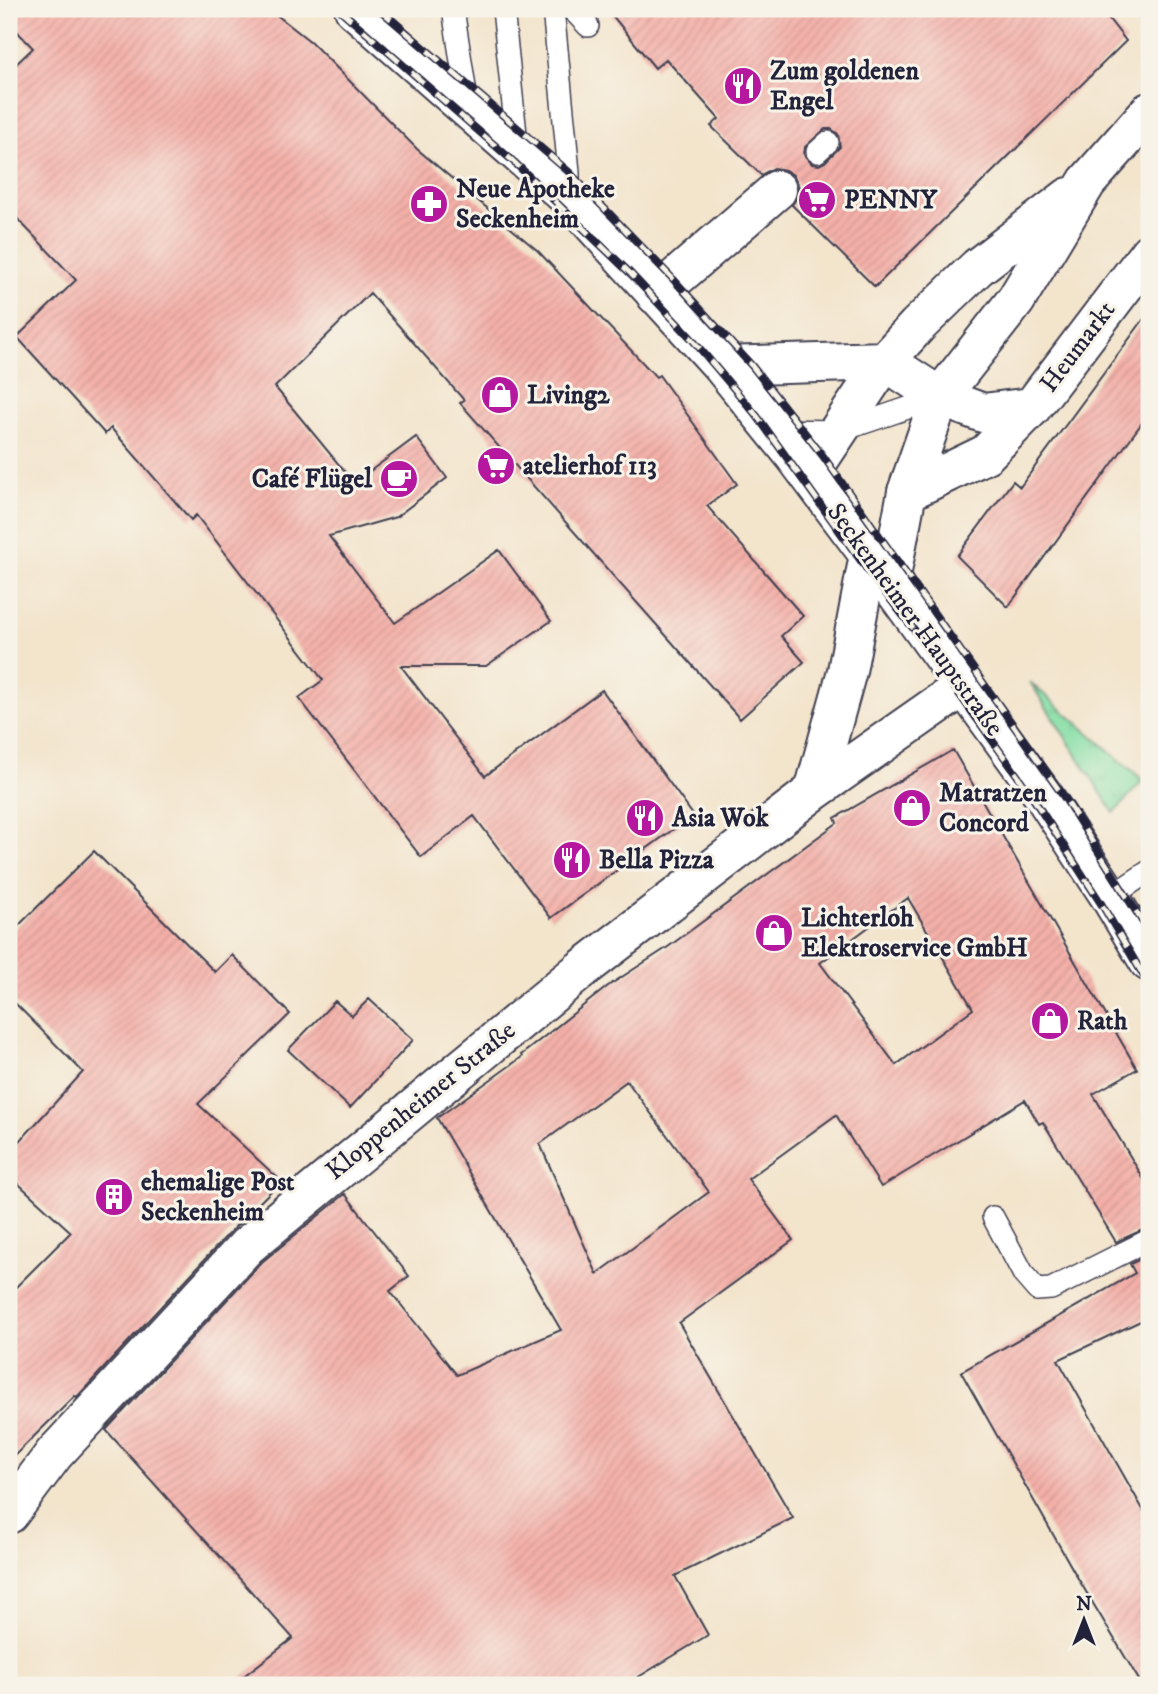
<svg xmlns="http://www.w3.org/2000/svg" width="1158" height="1694" font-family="'IM FELL DW Pica',serif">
  <defs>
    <pattern id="grass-tufts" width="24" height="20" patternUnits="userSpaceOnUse" patternTransform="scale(1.75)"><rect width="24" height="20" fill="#84dea4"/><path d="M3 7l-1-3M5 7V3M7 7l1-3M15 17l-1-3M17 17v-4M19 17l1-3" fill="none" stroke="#72be8e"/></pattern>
    <pattern id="building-hatch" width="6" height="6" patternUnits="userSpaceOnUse" patternTransform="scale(1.75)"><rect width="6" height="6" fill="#f4b0a9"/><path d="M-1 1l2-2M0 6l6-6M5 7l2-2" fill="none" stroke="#d19792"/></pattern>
  </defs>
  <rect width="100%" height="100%" fill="#f7f3e8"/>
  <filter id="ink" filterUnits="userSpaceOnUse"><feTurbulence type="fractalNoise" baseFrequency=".0143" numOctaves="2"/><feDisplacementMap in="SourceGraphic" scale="14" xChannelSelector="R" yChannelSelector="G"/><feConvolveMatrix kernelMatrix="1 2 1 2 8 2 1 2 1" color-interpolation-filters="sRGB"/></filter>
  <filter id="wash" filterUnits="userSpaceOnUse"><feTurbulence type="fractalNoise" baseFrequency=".00686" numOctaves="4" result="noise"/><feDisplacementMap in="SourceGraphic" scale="28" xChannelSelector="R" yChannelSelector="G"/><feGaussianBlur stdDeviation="1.57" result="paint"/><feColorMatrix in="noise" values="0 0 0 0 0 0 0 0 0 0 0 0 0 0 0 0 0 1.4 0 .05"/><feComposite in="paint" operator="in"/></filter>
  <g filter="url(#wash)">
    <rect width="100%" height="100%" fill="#f3e4cc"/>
    <path fill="url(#grass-tufts)" stroke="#538070" stroke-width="2" d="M1030,682L1143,780L1114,813Z"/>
    <g id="blocks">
      <path fill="url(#building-hatch)" fill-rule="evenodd" d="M9,9H269L311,42L417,149L538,251L656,377L659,375L737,484L707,506L803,616L781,636L804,662L740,719L460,403L464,400L370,293L275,387L354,483L416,437L447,478L396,517L329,536L395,623L499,550L551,621L486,666H401L485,776L602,690L693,815L551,918L474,816L421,857L299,698L323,680L196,515L191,520L111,428L105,434L17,337L76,280L9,210V71L33,48L9,23Z
        M607,9H1101L1126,41L875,287L792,205L798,196L799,187L793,175L785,170L774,168L761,175L711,126L719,119L666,59L655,68ZM825,129H831L838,134L840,147L825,162L819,165L812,164L804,155L805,147Z
        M1149,312V413L1008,607L957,556L1013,481L1020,487Z
        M953,750L1137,1069L1093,1094L1149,1188V1227L1116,1242L1043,1122L1039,1124L1025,1100L881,1187L836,1115L748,1179L793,1240L679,1323L793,1518L675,1576L708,1635L625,1685H232L293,1638L106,1430L262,1262L345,1194L409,1276L390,1291L457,1375L561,1330L437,1118L522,1057L521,1055L608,986L668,947L837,823L835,818ZM908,898L973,1009L896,1065L820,963ZM627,1081L709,1192L597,1274L540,1144Z
        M94,851L215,972L232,955L290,1014L198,1104L281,1181L231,1231L77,1397L75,1396L9,1461V1294L71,1232L9,1175V1153L83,1072L9,997V935Z
        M369,999L413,1040L350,1108L288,1050L335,1001L352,1016Z
        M1149,1255V1317L1058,1360L1149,1520V1685H1142L1076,1575L961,1372L1135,1273L1130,1264Z"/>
    </g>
  </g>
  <g filter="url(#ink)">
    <use href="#blocks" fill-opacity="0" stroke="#413f51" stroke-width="2"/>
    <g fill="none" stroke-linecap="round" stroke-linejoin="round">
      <defs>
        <path id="service" d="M453,9L468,107
          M503,9L518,153
          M553,9L569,172V198
          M572,9L588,26
          M817,152L828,142
          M775,430L840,431L940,397
          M1110,897L1149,871
          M993,1217L1024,1275L1037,1290L1051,1289L1149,1240"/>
        <path id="minor" d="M656,295L777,190
          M885,361L940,397L983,413L1032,407
          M907,492L986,454L1032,407L1149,253"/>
        <path id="tertiary" d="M814,791L847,671L869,555
          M9,1514L54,1454L247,1246L581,970L814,791L964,686"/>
        <path id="secondary" d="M354,9L569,198L722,366L794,455L869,555L1045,798L1110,897L1149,962
          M722,366L885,361
          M809,475L885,361L917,326L978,267L1069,197
          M890,582L907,492L940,397L1016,300L1087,182L1149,112"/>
      </defs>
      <use href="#service" stroke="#413f51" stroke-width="24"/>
      <use href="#minor" stroke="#413f51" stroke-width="42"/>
      <use href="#tertiary" stroke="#413f51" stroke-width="42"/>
      <use href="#secondary" stroke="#413f51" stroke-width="42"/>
      <use href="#service" stroke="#fff" stroke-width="21"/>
      <use href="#minor" stroke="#fff" stroke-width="38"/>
      <use href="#tertiary" stroke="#fff" stroke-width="38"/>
      <use href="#secondary" stroke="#fff" stroke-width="38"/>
      <defs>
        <path id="rail" d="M339,9L514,162L631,274L691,338L757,416L866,568L930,650L957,691L1027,789L1102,905L1149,985
          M379,9L569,172L674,280L752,366L823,456L1066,800L1149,932"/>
      </defs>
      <use href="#rail" stroke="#22223b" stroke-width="8"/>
      <use href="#rail" stroke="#f7f3e8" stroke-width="5" stroke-dasharray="16" stroke-linecap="butt"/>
    </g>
  </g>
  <defs>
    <symbol id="restaurant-disc" viewBox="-11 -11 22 22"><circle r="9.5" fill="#b5179e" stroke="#f7f3e8"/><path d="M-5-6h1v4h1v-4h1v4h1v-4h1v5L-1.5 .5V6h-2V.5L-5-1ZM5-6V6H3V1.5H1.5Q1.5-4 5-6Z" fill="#fff"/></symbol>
    <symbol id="supermarket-disc" viewBox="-11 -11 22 22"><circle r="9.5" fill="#b5179e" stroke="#f7f3e8"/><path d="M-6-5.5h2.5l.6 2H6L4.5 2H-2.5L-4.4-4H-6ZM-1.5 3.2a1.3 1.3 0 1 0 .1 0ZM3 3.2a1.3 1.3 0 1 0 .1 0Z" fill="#fff"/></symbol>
    <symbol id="pharmacy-disc" viewBox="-11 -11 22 22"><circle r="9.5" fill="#b5179e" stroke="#f7f3e8"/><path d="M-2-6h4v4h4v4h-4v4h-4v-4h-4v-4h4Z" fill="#fff"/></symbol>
    <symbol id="shop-disc" viewBox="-11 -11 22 22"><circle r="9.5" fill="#b5179e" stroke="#f7f3e8"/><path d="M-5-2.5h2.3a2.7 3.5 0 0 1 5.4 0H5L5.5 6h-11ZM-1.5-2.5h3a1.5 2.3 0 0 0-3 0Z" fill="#fff"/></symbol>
    <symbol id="cafe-disc" viewBox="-11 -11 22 22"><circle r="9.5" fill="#b5179e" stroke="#f7f3e8"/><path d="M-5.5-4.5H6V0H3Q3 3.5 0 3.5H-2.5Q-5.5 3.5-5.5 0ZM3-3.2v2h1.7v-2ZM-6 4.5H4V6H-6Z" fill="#fff"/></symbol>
    <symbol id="building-disc" viewBox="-11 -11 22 22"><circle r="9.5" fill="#b5179e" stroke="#f7f3e8"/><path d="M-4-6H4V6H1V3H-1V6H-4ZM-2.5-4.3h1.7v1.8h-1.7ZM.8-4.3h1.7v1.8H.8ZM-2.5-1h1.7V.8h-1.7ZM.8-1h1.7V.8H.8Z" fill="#fff"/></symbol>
  </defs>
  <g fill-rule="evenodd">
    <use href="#restaurant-disc" x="721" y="64" width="44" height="44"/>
    <use href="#supermarket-disc" x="795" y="178" width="44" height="44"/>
    <use href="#pharmacy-disc" x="407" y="182" width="44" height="44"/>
    <use href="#shop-disc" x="478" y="373" width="44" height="44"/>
    <use href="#supermarket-disc" x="474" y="444" width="44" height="44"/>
    <use href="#cafe-disc" x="377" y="457" width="44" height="44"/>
    <use href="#shop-disc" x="890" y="786" width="44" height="44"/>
    <use href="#restaurant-disc" x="623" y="796" width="44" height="44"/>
    <use href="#restaurant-disc" x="550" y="838" width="44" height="44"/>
    <use href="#shop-disc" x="752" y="911" width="44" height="44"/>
    <use href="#shop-disc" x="1028" y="999" width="44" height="44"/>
    <use href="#building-disc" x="92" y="1175" width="44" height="44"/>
  </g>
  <g text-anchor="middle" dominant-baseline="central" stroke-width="6" stroke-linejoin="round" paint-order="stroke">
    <g font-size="26" font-weight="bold" fill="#22223b" stroke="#f7f3e8" text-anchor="start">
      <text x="770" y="71">Zum goldenen<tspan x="770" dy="30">Engel</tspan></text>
      <text x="456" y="189">Neue Apotheke<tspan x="456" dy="30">Seckenheim</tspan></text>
      <text x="844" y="200">PENNY</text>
      <text x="527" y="395">Living2</text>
      <text x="523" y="466">atelierhof 113</text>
      <text x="372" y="479" text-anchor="end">Café Flügel</text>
      <text x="939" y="793">Matratzen<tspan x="939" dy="30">Concord</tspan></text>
      <text x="672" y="818">Asia Wok</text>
      <text x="599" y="860">Bella Pizza</text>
      <text x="801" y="918">Lichterloh<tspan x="801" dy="30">Elektroservice GmbH</tspan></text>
      <text x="1077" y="1021">Rath</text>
      <text x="141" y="1182">ehemalige Post<tspan x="141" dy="30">Seckenheim</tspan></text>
    </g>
    <g font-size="26" fill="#22223b" stroke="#f7f3e8">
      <text transform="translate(1078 347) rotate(-53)">Heumarkt</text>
      <text transform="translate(915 620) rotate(54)">Seckenheimer Hauptstraße</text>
      <text transform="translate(421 1101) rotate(-39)">Kloppenheimer Straße</text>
    </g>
  </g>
  <rect width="1158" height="1694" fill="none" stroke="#f7f3e8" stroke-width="35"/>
  <g transform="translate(1084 1620)" stroke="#f7f3e8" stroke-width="5" paint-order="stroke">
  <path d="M0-5L12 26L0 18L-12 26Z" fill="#22223b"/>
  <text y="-10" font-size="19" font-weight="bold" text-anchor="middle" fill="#22223b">N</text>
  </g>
</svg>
